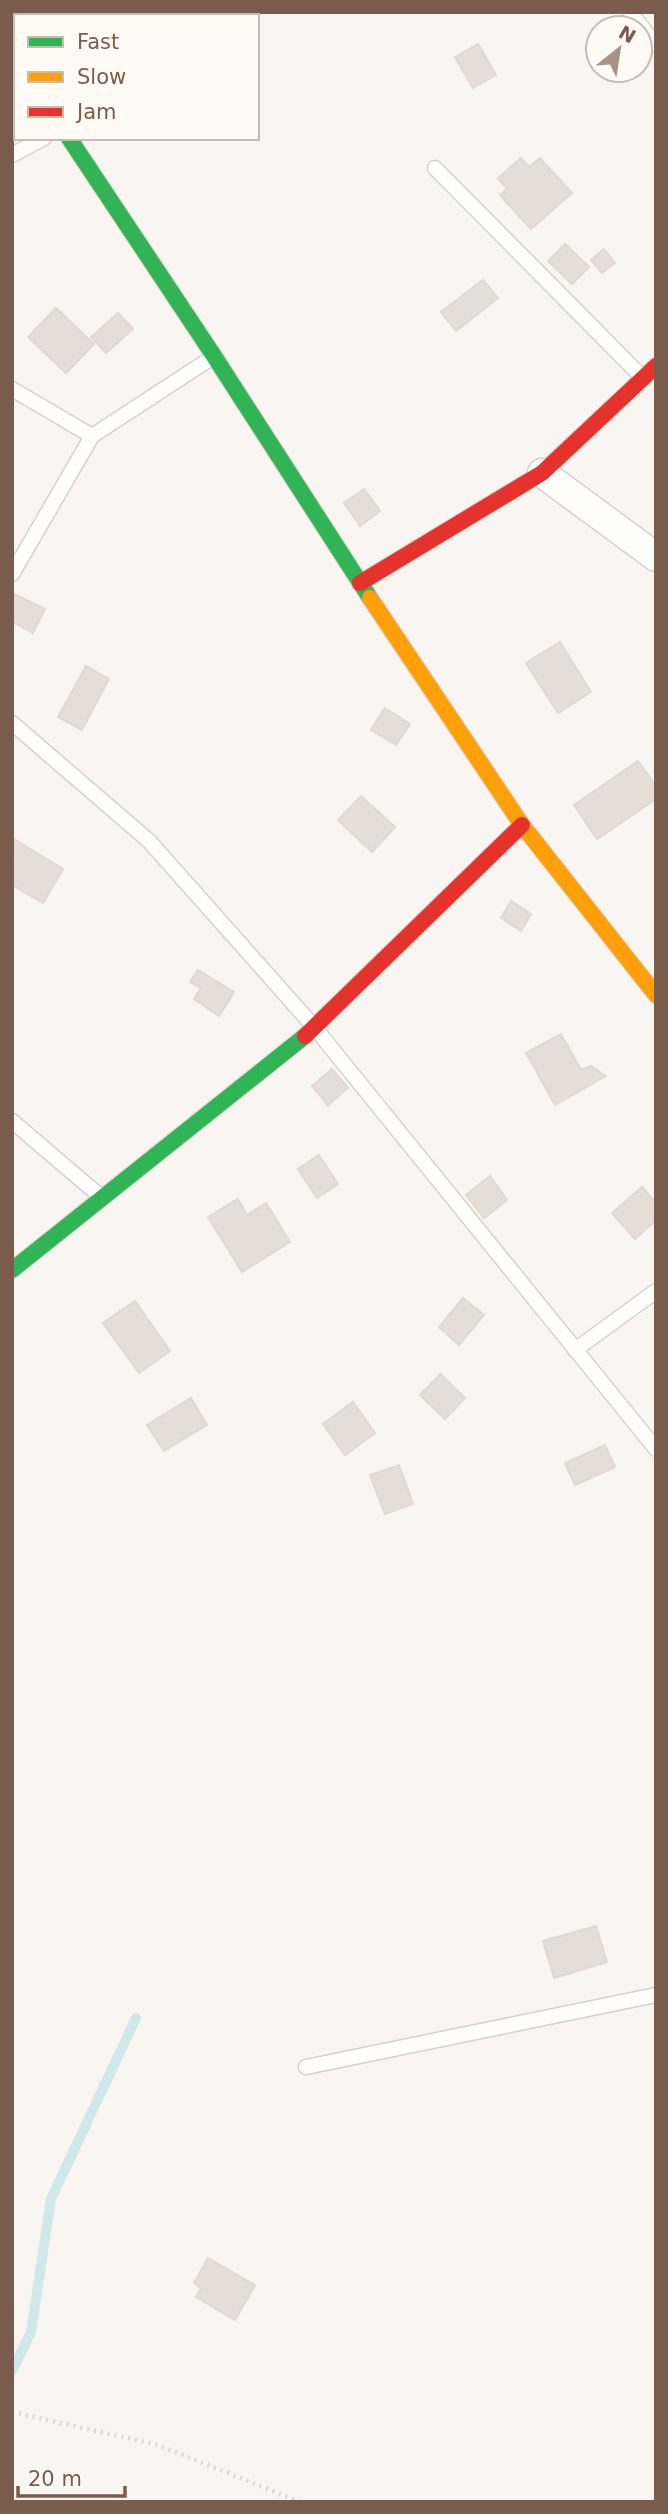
<svg xmlns="http://www.w3.org/2000/svg" width="668" height="2514" font-family="'DejaVu Sans',sans-serif">
  <rect width="100%" height="100%" fill="#f9f5f0"/>
  <g fill="none" stroke-linecap="round" stroke-linejoin="round">
    <path stroke="#d0e8ea" stroke-width="10" d="M12,2371L31,2332L51,2199L136,2018"/>
  </g>
  <path fill="#e6ded7" stroke="#e2d8d2" stroke-width="2" d="M478,44L496,75L473,88L455,57Z
    M521,158L529,167L540,158L572,193L531,229L500,195L507,189L498,178Z
    M565,244L589,267L572,284L548,261Z
    M604,249L615,263L602,273L591,260Z
    M483,280L498,298L456,331L441,312Z
    M56,308L94,344L66,373L28,337Z
    M118,313L133,329L106,353L91,337Z
    M364,489L380,511L360,526L344,503Z
    M12,593L45,609L33,633L12,622Z
    M560,642L591,692L558,713L526,663Z
    M86,666L109,679L82,730L58,717Z
    M385,708L410,724L396,745L371,730Z
    M638,761L656,786V799L597,839L574,805Z
    M361,796L395,827L372,852L338,820Z
    M14,839L63,869L43,903L12,885Z
    M511,901L531,914L521,931L501,918Z
    M198,970L234,992L219,1016L194,999L201,988L190,982Z
    M561,1034L581,1070L591,1066L606,1076L555,1105L526,1053Z
    M332,1069L348,1088L328,1105L312,1086Z
    M319,1155L338,1184L317,1198L298,1169Z
    M490,1176L507,1200L484,1218L466,1195Z
    M642,1187L656,1203V1220L635,1239L612,1213Z
    M238,1199L247,1215L266,1203L290,1242L242,1272L208,1217Z
    M463,1298L484,1315L459,1345L439,1327Z
    M135,1301L170,1351L139,1373L103,1323Z
    M441,1374L465,1398L445,1419L420,1395Z
    M191,1398L207,1425L164,1451L147,1425Z
    M353,1402L375,1433L345,1455L323,1424Z
    M605,1445L615,1467L575,1485L565,1463Z
    M399,1465L413,1504L385,1514L370,1475Z
    M596,1926L607,1962L554,1978L543,1941Z
    M208,2258L255,2285L235,2320L196,2297L201,2288L194,2283Z"/>
  <g fill="none" stroke-linecap="round" stroke-linejoin="round">
    <defs>
      <path id="lane" d="M630,12L656,45
        M12,155L44,138
        M435,168L641,376
        M12,389L92,436L213,357
        M12,574L92,436
        M12,723L149,841L315,1028L656,1449
        M12,1121L101,1197
        M575,1350L656,1291
        M306,2067L656,1995"/>
      <path id="street" d="M15,12L16,16
        M542,473L656,557"/>
      <path id="fast" d="M69,138L214,356L370,598
        M12,1270L305,1036"/>
      <path id="slow" d="M370,598L522,825L656,995"/>
      <path id="jam" d="M360,583L542,473L656,366
        M305,1036L522,825"/>
    </defs>
    <use href="#lane" stroke="#d7d1cb" stroke-width="17"/>
    <use href="#street" stroke="#d7d1cb" stroke-width="31"/>
    <use href="#fast" stroke="#d9d2cb" stroke-width="18"/>
    <use href="#slow" stroke="#d9d2cb" stroke-width="18"/>
    <use href="#jam" stroke="#d9d2cb" stroke-width="18"/>
    <path stroke="#dcd5d0" stroke-width="4.5" stroke-dasharray="2 5" stroke-linecap="butt" d="M12,2412L158,2445L300,2502"/>
    <use href="#lane" stroke="#fefefd" stroke-width="14"/>
    <use href="#street" stroke="#fefefd" stroke-width="28"/>
    <use href="#fast" stroke="#30b455" stroke-width="16"/>
    <use href="#slow" stroke="#ff9f0a" stroke-width="16"/>
    <use href="#jam" stroke="#e5322d" stroke-width="16"/>
  </g>
  <rect width="668" height="2514" fill="none" stroke="#7a5c4d" stroke-width="28"/>
  <rect x="14" y="14" width="245" height="126" fill="#fffaf3" stroke="#cabbb1" stroke-width="2"/>
  <rect x="28" y="37" width="35" height="10" fill="#30b455" stroke="#cabbb1" stroke-width="2"/>
  <text x="77" y="49" font-size="21" fill="#7a5c4d">Fast</text>
  <rect x="28" y="72" width="35" height="10" fill="#ff9f0a" stroke="#cabbb1" stroke-width="2"/>
  <text x="77" y="84" font-size="21" fill="#7a5c4d">Slow</text>
  <rect x="28" y="107" width="35" height="10" fill="#e5322d" stroke="#cabbb1" stroke-width="2"/>
  <text x="77" y="119" font-size="21" fill="#7a5c4d">Jam</text>
  <g transform="translate(619 49) rotate(30)"><circle r="33" fill="#fffaf3" stroke="#cabbb1" stroke-width="2"/>
  <path d="M0-5L12 26L0 18L-12 26Z" fill="#a69286"/>
  <text y="-10" font-size="19" font-weight="bold" text-anchor="middle" fill="#7a5c4d">N</text>
  </g>
  <path d="M18 2486v10h107v-10" fill="none" stroke="#7a5c4d" stroke-width="3.5"/>
  <text x="28" y="2486" font-size="21" fill="#7a5c4d" stroke="#fffaf3" stroke-width="5" paint-order="stroke">20 m</text>
</svg>
